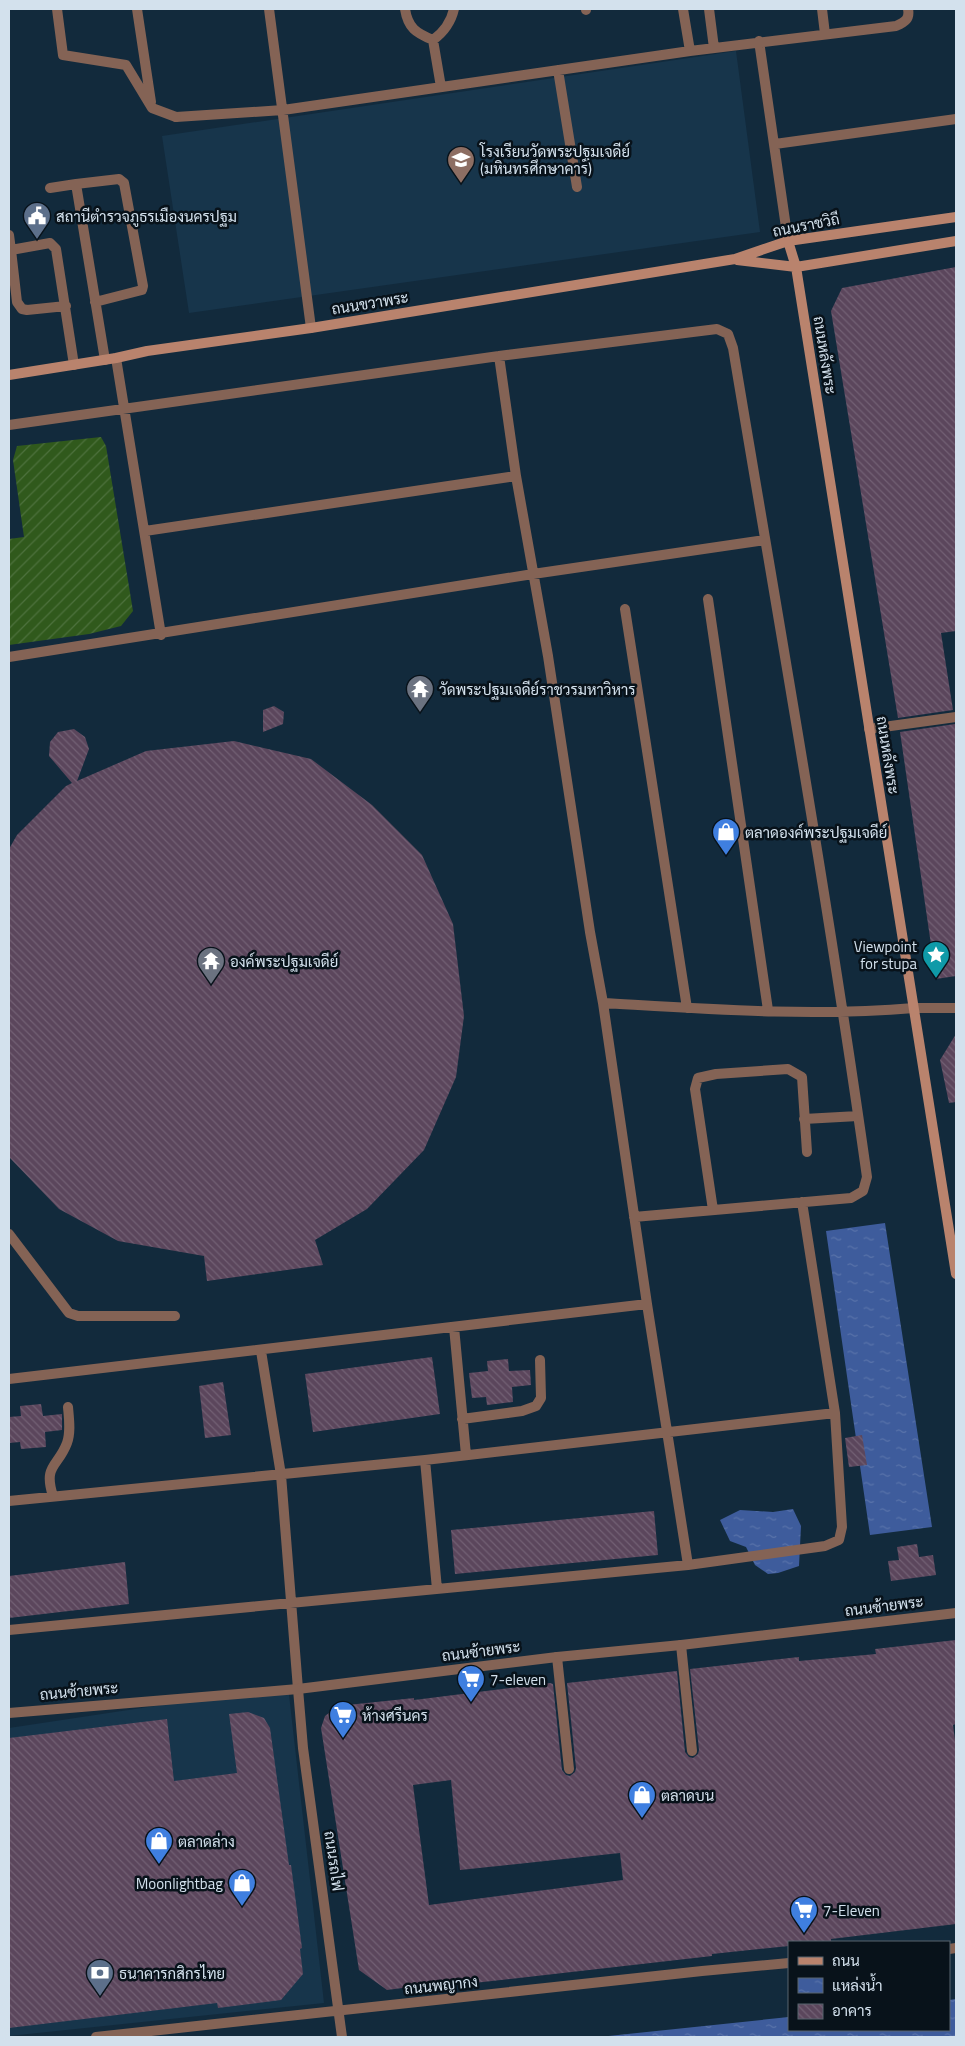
<svg xmlns="http://www.w3.org/2000/svg" width="965" height="2046" font-family="'Titillium Web',Sarabun,sans-serif">
  <defs>
    <pattern id="garden-furrows" width="10" height="10" patternUnits="userSpaceOnUse" patternTransform="scale(1.25)"><rect width="10" height="10" fill="#30591c"/><path d="M-1 1l2-2M0 10L10 0M9 11l2-2" fill="none" stroke="#4d713d"/></pattern>
    <pattern id="water-ripples" width="26" height="14" patternUnits="userSpaceOnUse" patternTransform="scale(1.25)"><rect width="26" height="14" fill="#3e5c9c"/><path d="M2 4q2-2 4 0t4 0M15 11q2-2 4 0t4 0" fill="none" stroke="#5973aa"/></pattern>
    <pattern id="building-back-hatch" width="6" height="6" patternUnits="userSpaceOnUse" patternTransform="scale(1.25)"><rect width="6" height="6" fill="#5b465c"/><path d="M-1 5l2 2M0 0l6 6M5-1l2 2" fill="none" stroke="#726074"/></pattern>
  </defs>
  <rect width="100%" height="100%" fill="#122a3c"/>
  <path fill="#17354b" d="M736,51L760,232L189,313L162,136Z
    M288,1686L324,2003L9,2036V1728Z"/>
  <path fill="url(#garden-furrows)" d="M101,437L106,446L133,611L121,626L89,634L9,645V539L24,537L13,460L17,446Z"/>
  <path fill="url(#water-ripples)" d="M885,1223L932,1527L870,1535L826,1231Z
    M793,1509L801,1526L799,1566L778,1573L768,1574L755,1565L746,1547L730,1541L720,1520L740,1510L773,1512Z
    M956,1999V2037H599L789,2017V2030H949V2000Z"/>
  <path fill="url(#building-back-hatch)" fill-rule="evenodd" d="M956,267V631L941,633L953,710L898,718L831,311L842,288Z
    M274,706L284,712L283,724L263,732V710Z
    M955,724L956,976L936,979L900,732Z
    M74,729L85,737L89,749L77,781L146,751L234,741L311,759L372,805L422,855L453,924L464,1016L456,1077L424,1150L367,1209L315,1240L323,1265L207,1281L204,1256L118,1241L59,1209L9,1157V849L17,835L66,786L72,783L49,756L50,742L58,732Z
    M956,1034V1102L949,1103L940,1060Z
    M432,1357L440,1414L313,1432L305,1374Z
    M508,1359L509,1371L530,1370L531,1385L512,1387L513,1402L487,1405L486,1397L472,1398L469,1373L488,1371L487,1361Z
    M223,1382L231,1435L205,1438L199,1386Z
    M41,1404L43,1416L62,1414V1430L45,1432L46,1447L21,1449L20,1442L9,1443V1417L21,1416L20,1406Z
    M862,1435L867,1465L849,1467L845,1438Z
    M654,1511L658,1555L455,1574L451,1530Z
    M917,1544L919,1557L933,1555L936,1575L891,1581L888,1561L899,1560L897,1547Z
    M125,1562L129,1604L9,1618V1576Z
    M956,1640V1724L953,1725L956,1747V1924L831,1939V1941L820,1942H789V1946L712,1954V1956L465,1984L464,1980L387,1990L359,1970L321,1728L325,1716L338,1706L414,1698V1700L550,1683L553,1684L562,1770L566,1775L570,1776L575,1772L576,1768L567,1683L677,1671L685,1752L689,1757L693,1758L698,1754L699,1750L690,1669L799,1657V1661L876,1654L875,1649ZM451,1780L460,1870L620,1853L623,1880L429,1905L413,1785Z
    M248,1712L264,1718L270,1728L289,1865H291L302,1948L300,1949L303,1974L281,2000L218,2008L217,2003L9,2028V1738L167,1719L174,1781L237,1773L229,1714Z"/>
  <g fill="none" stroke-linecap="round" stroke-linejoin="round">
    <path stroke="#846355" stroke-width="10" d="M269,9L311,328
      M405,9C408,28 416,33 433,40
      M586,9V10
      M683,9L690,51
      M709,9L714,48
      M822,9L825,34
      M759,41L788,241
      M558,70L577,187
      M441,87L433,40C444,32 451,22 454,9
      M176,117L283,110L690,51L896,26C905,22 910,19 908,9
      M775,144L956,119
      M50,188L76,184
      M9,235L11,250L50,243L56,249L74,365
      M11,250L17,302L22,309L27,310L66,306
      M95,302L138,291L142,290L143,286L124,183L119,179L76,184L105,360
      M499,356L516,476L548,656L590,932L603,1003L647,1304L688,1565
      M116,358L161,635
      M9,425L499,356L717,329L728,334L733,348C779,624 828,900 867,1177L863,1191L851,1198L634,1217
      M145,531L516,476
      M708,599L768,1010
      M625,609L687,1008
      M9,657L533,574L765,540
      M603,1003C706,1009 811,1017 914,1008
      M804,1119L858,1116
      M713,1210L695,1089L698,1078L716,1074L788,1069L802,1077L807,1152
      M9,1234L69,1313L78,1316H175
      M454,1327L466,1455
      M261,1351L281,1475L298,1689
      M9,1379L647,1304
      M462,1419L522,1411L536,1406L541,1398L540,1360
      M425,1460L437,1589
      M53,1496C43,1465 58,1467 67,1443C71,1432 69,1419 68,1407
      M9,1501L425,1460L835,1413
      M9,1630L688,1565L825,1546L839,1540L842,1527L835,1413L802,1202
      M681,1645L692,1751
      M557,1657L569,1769"/>
    <path stroke="#846355" stroke-width="10" d="M57,9L63,55L126,65L152,108L176,117
      M137,9L151,102
      M869,729L956,717
      M914,1008H956
      M298,1689L303,1748L342,2037
      M949,1949L956,1948
      M96,2037L702,1971L789,1963"/>
    <path stroke="#846355" stroke-width="10" d="M9,1713L298,1689L557,1657L681,1645L956,1613"/>
    <path stroke="#b9836d" stroke-width="10" d="M788,241L796,267L956,1274
      M737,260L796,267L956,241
      M9,375L116,358L147,351L311,328L735,259L788,241L956,217"/>
  </g>
  <defs>
    <symbol id="school-pin" viewBox="-11 -11 22 30"><path d="M0 17L-7.5 6A9.5 9.5 0 1 1 7.5 6Z" fill="#8d6e63" stroke="#08121a"/><path d="M0-5L7-2L0 1L-7-2ZM-4 1L0 2.5L4 1V4Q0 6-4 4Z" fill="#fff"/></symbol>
    <symbol id="civic-pin" viewBox="-11 -11 22 30"><path d="M0 17L-7.5 6A9.5 9.5 0 1 1 7.5 6Z" fill="#5c6f8a" stroke="#08121a"/><path d="M-.6-6.5H3V-4.5H.6V-3L4-1V1h2V6H-6V1h2V-1L-.6-3ZM-1.2 2.5V6h2.4V2.5Z" fill="#fff"/></symbol>
    <symbol id="temple-pin" viewBox="-11 -11 22 30"><path d="M0 17L-7.5 6A9.5 9.5 0 1 1 7.5 6Z" fill="#6b7280" stroke="#08121a"/><path d="M0-6L5-2H3V0L6.5 2.5H4V6H1.5V3h-3V6H-4V2.5H-6.5L-3 0V-2H-5Z" fill="#fff"/></symbol>
    <symbol id="shop-pin" viewBox="-11 -11 22 30"><path d="M0 17L-7.5 6A9.5 9.5 0 1 1 7.5 6Z" fill="#3f7fe0" stroke="#08121a"/><path d="M-5-2.5h2.3a2.7 3.5 0 0 1 5.4 0H5L5.5 6h-11ZM-1.5-2.5h3a1.5 2.3 0 0 0-3 0Z" fill="#fff"/></symbol>
    <symbol id="sight-pin" viewBox="-11 -11 22 30"><path d="M0 17L-7.5 6A9.5 9.5 0 1 1 7.5 6Z" fill="#0f9aa8" stroke="#08121a"/><path d="M0-6L1.8-2.2L6-1.7L2.9 1.2L3.7 5.4L0 3.3L-3.7 5.4L-2.9 1.2L-6-1.7L-1.8-2.2Z" fill="#fff"/></symbol>
    <symbol id="supermarket-pin" viewBox="-11 -11 22 30"><path d="M0 17L-7.5 6A9.5 9.5 0 1 1 7.5 6Z" fill="#3f7fe0" stroke="#08121a"/><path d="M-6-5.5h2.5l.6 2H6L4.5 2H-2.5L-4.4-4H-6ZM-1.5 3.2a1.3 1.3 0 1 0 .1 0ZM3 3.2a1.3 1.3 0 1 0 .1 0Z" fill="#fff"/></symbol>
    <symbol id="bank-pin" viewBox="-11 -11 22 30"><path d="M0 17L-7.5 6A9.5 9.5 0 1 1 7.5 6Z" fill="#5c6f8a" stroke="#08121a"/><path d="M-6-4H6V4H-6ZM0-2.3a2.3 2.3 0 1 0 0 4.6a2.3 2.3 0 1 0 0-4.6Z" fill="#fff"/></symbol>
  </defs>
  <g fill-rule="evenodd">
    <use href="#school-pin" x="445" y="144" width="32" height="43"/>
    <use href="#civic-pin" x="21" y="200" width="32" height="43"/>
    <use href="#temple-pin" x="404" y="673" width="32" height="43"/>
    <use href="#shop-pin" x="710" y="816" width="32" height="43"/>
    <use href="#sight-pin" x="920" y="939" width="32" height="43"/>
    <use href="#temple-pin" x="195" y="945" width="32" height="43"/>
    <use href="#supermarket-pin" x="455" y="1663" width="32" height="43"/>
    <use href="#supermarket-pin" x="327" y="1699" width="32" height="43"/>
    <use href="#shop-pin" x="626" y="1779" width="32" height="43"/>
    <use href="#shop-pin" x="143" y="1825" width="32" height="43"/>
    <use href="#shop-pin" x="226" y="1867" width="32" height="43"/>
    <use href="#supermarket-pin" x="788" y="1894" width="32" height="43"/>
    <use href="#bank-pin" x="84" y="1957" width="32" height="43"/>
  </g>
  <g text-anchor="middle" dominant-baseline="central" stroke-width="5" stroke-linejoin="round" paint-order="stroke">
    <g font-size="15" fill="#d3e1ed" stroke="#08121a" text-anchor="start">
      <text x="480" y="151">โรงเรียนวัดพระปฐมเจดีย์<tspan x="480" dy="17">(มหินทรศึกษาคาร)</tspan></text>
      <text x="56" y="216">สถานีตำรวจภูธรเมืองนครปฐม</text>
      <text x="439" y="689">วัดพระปฐมเจดีย์ราชวรมหาวิหาร</text>
      <text x="745" y="832">ตลาดองค์พระปฐมเจดีย์</text>
      <text x="917" y="946" text-anchor="end">Viewpoint<tspan x="917" dy="17">for stupa</tspan></text>
      <text x="230" y="961">องค์พระปฐมเจดีย์</text>
      <text x="490" y="1679">7-eleven</text>
      <text x="362" y="1715">ห้างศรีนคร</text>
      <text x="661" y="1795">ตลาดบน</text>
      <text x="178" y="1841">ตลาดล่าง</text>
      <text x="223" y="1883" text-anchor="end">Moonlightbag</text>
      <text x="823" y="1910">7-Eleven</text>
      <text x="119" y="1973">ธนาคารกสิกรไทย</text>
    </g>
    <g font-size="15" fill="#d3e1ed" stroke="#08121a">
      <text transform="translate(806 225) rotate(-11)">ถนนราชวิถี</text>
      <text transform="translate(370 303) rotate(-9)">ถนนขวาพระ</text>
      <text transform="translate(825 355) rotate(81)">ถนนหลังพระ</text>
      <text transform="translate(888 755) rotate(81)">ถนนหลังพระ</text>
      <text transform="translate(884 1606) rotate(-7)">ถนนซ้ายพระ</text>
      <text transform="translate(481 1651) rotate(-7)">ถนนซ้ายพระ</text>
      <text transform="translate(79 1691) rotate(-5)">ถนนซ้ายพระ</text>
      <text transform="translate(334 1861) rotate(82)">ถนนรถไฟ</text>
      <text transform="translate(441 1985) rotate(-6)">ถนนพญากง</text>
    </g>
  </g>
  <rect width="965" height="2046" fill="none" stroke="#d3e1ed" stroke-width="20"/>
  <rect x="788" y="1941" width="162" height="90" fill="#08121a" stroke="#59656e"/>
  <rect x="798" y="1957" width="25" height="8" fill="#b9836d" stroke="#59656e"/>
  <text x="832" y="1966" font-size="15" fill="#d3e1ed">ถนน</text>
  <rect x="798" y="1978" width="25" height="15" fill="url(#water-ripples)" stroke="#59656e"/>
  <text x="832" y="1991" font-size="15" fill="#d3e1ed">แหล่งน้ำ</text>
  <rect x="798" y="2004" width="25" height="15" fill="url(#building-back-hatch)" stroke="#59656e"/>
  <text x="832" y="2016" font-size="15" fill="#d3e1ed">อาคาร</text>
</svg>
